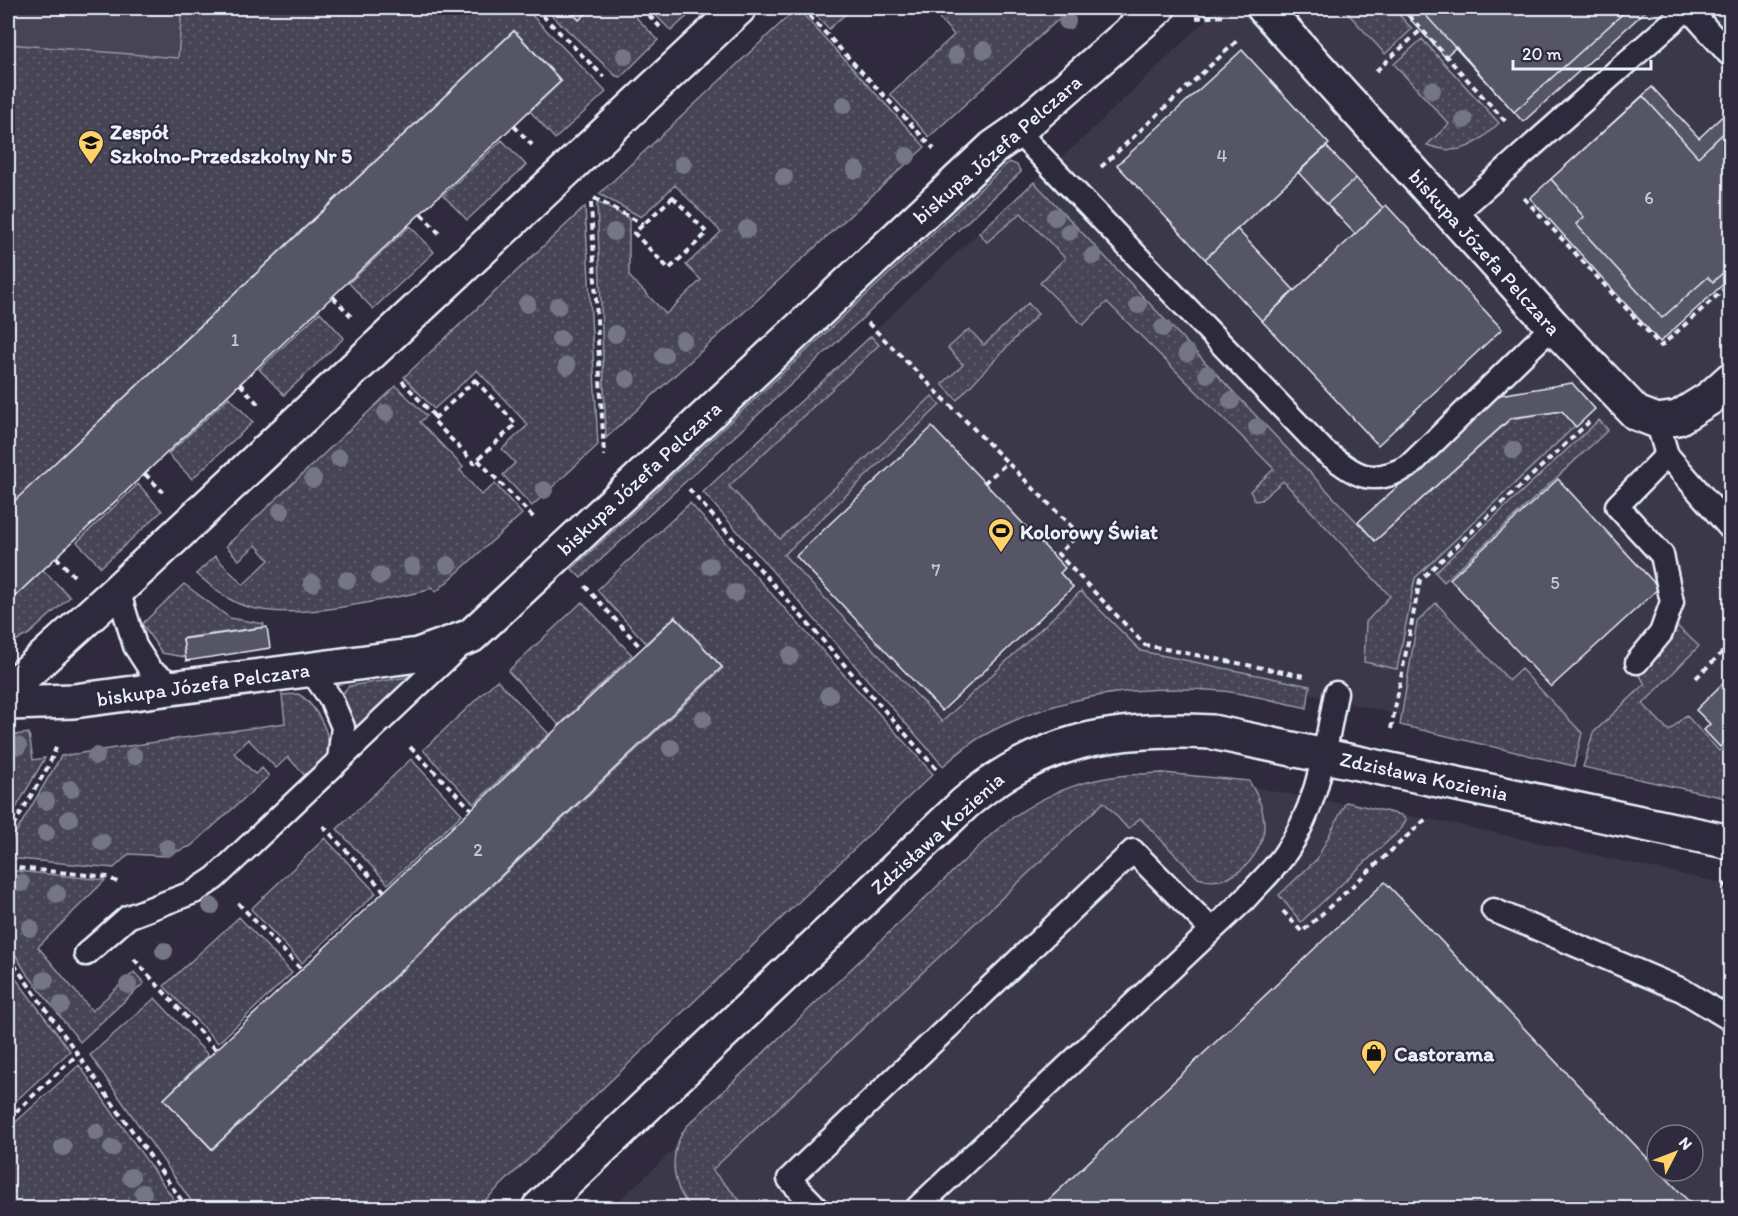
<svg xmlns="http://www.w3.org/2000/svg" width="1738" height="1216" font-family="Itim,sans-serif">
  <defs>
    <pattern id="grass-dots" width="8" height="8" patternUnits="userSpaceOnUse" patternTransform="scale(1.5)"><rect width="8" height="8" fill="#464455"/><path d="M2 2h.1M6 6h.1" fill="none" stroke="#615f6e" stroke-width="1.8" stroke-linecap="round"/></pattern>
  </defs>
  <rect width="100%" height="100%" fill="#2f2a3d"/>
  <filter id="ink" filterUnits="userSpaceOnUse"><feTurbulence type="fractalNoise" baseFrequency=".0167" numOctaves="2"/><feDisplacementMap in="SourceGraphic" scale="12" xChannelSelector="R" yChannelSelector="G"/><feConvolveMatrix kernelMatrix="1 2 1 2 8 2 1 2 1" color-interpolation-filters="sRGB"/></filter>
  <g filter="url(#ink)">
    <path fill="#3b3749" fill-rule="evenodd" d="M1218,8H1730V785L1582,758L1223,674L1047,691L931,752L704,492L1020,193L1079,142Z
      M1163,771L1460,825L1730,885V1208H611L726,1101L1062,799ZM1657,1135H1693V1171H1657Z"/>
    <path fill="url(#grass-dots)" stroke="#979aa6" stroke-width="1.5" d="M8,8H525L606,92L555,139L530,111L562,81L514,30L8,507Z
      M544,8H567L579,20L593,8H627L658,40L621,77L616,76Z
      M649,8H696L671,31Z
      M797,8L925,147L606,438L597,202L629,218V276L666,314L701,280L686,265L721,232L675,185L641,217L599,194Z
      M809,8H852L829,29Z
      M930,8H929H1071L929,137L890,94L954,35Z
      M1343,8H1393L1412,29L1385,54Z
      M1422,39L1499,123C1474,146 1462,157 1427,145L1449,124L1394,64Z
      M502,140L526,165L467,220L443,195Z
      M1009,162L1017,165L1021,172L581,578L572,569Z
      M1034,182L1375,541L1511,419L1562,411L1575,426L1415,578L1397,669L1364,662L1366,622L1390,596L1283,481L1261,500L1255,501L1250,491L1274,469L1107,302L1083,325L1040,283L1065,258L1021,213L987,242L979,233Z
      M585,207L598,445L532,506L503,475L515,463L502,449L528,425L477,370L434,409L404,377Z
      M410,226L434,252L373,309L349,283Z
      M1028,303L1038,314L957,400L942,384L963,365L948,348L969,329L984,345Z
      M320,312L344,338L284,395L259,369Z
      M871,336L879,345L729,486L780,539L932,396L940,405L784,555L942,722L1081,591L1141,651L1310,686L1307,708C1279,702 1250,694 1222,691C1137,684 1053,696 979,738C966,746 954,757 943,766L703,492Z
      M396,386L427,416L420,422L463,467L460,470L481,495L495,484L522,514L436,592L431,587L425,591C375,601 278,626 233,601C220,594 208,583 196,574L215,556L243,585L269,560L256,545L239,560L226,546Z
      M229,397L253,422L192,479L168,454Z
      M1599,420L1608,430L1444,582L1435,572Z
      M138,484L162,511L101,567L77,542Z
      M690,503L933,774L477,1208H196L90,1055L155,998L208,1055L164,1099L212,1150L723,668L675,616L646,643L597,590Z
      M43,570L70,597L29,634L11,643L8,640V591L14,597Z
      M184,584L230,618L264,624L263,627L183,638L185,657L162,653L142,624Z
      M582,602L632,655L559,725L508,671Z
      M1436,603L1509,680L1521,669L1582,733L1574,766L1400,725L1417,622Z
      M1675,624L1699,646L1643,704L1669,731L1686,715L1719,751L1725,746L1730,752V799L1583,767L1593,733L1645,684L1639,674L1662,648Z
      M408,677L411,679L364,725L356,726L354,724L342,694L349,686Z
      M497,680L549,734L474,804L423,750Z
      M298,694C316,703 337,741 325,761C321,767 313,773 307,778L288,757L276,768L248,739L234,753L255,774L262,768L269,776L191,846L165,856L129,854L114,868L8,858V846L61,756L285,723L282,695Z
      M29,733L33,760L45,758L8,822V736Z
      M411,759L462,814L388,884L337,829Z
      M1163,773L1249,781C1258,796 1265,811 1264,829C1260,860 1230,890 1198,878L1140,818L1128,829L1104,802L712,1170L747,1208H691C671,1186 668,1152 686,1127L994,832C1046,788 1095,774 1163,773Z
      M1346,802L1401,815L1406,820L1402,828L1301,922L1279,895L1317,859Z
      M325,838L376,893L302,963L251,909Z
      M8,870L105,880L38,947L92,1011L134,972L144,983L80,1042L25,971L8,942Z
      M239,917L292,973L218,1043L164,986Z
      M8,968L70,1051L8,1108Z
      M79,1065L180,1208H8V1129Z"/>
    <path fill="#464455" stroke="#979aa6" stroke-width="1.5" d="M8,8H182L178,58L8,44Z"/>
    <path fill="#575565" stroke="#e8f1f8" stroke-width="1.5" d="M568,8H592L579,20Z
      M1400,8H1649L1523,122L1456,47L1445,57Z
      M1419,8H1629L1514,112Z
      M514,31L561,81L13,598L8,591V507Z
      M1242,50L1329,144L1205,259L1117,165Z
      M1652,87L1699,138L1730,109V278L1660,342L1530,198Z
      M1643,96L1698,157L1730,127V266L1713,282L1708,277L1662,318L1576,224L1584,217L1551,179Z
      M1326,146L1356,178L1327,204L1298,172Z
      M1356,178L1383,208L1355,234L1327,204Z
      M1386,205L1502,329L1378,445L1262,321Z
      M1237,229L1294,290L1262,321L1205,259Z
      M1572,383L1595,409L1576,427L1562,411L1511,418L1375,541L1358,522L1499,395Z
      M932,427L1065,568L1060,573L1073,587L942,711L796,556Z
      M1558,479L1659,588L1551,687L1450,579Z
      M675,617L722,667L212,1149L164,1099Z
      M267,627L270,648L186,661L183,639Z
      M1730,676V747L1725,741L1720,747L1704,730L1710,724L1696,710Z
      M1385,882L1695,1208H1040Z"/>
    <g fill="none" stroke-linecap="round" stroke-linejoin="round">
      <defs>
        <path id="lane" d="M1688,8L1729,54
          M1017,131L1324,451C1358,476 1369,487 1409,466L1553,326
          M1453,216L1688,8
          M1657,421L1667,455L1730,528
          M118,590L135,646L151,671L178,687
          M1637,662L1661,633L1672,602L1662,555L1617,506L1667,455
          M298,671L316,678L331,699L343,727L339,760
          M1493,910L1682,990L1730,1019
          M86,954L128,917L194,892L215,878L463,643
          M817,1208L789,1179L1133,851L1212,930
          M917,1208L1244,900C1257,885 1273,871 1284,855C1318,807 1325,749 1336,693"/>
        <path id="street" d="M1264,8L1553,326L1636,413L1657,421L1678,418L1710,398L1730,380
          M8,690L118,590L739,8
          M8,703L74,701L418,655L471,636L994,147L1017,131L1158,8"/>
        <path id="secondary" d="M539,1208L964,804C1039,739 1115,727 1212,732L1730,842"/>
      </defs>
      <use href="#lane" stroke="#e8f1f8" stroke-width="27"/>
      <use href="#street" stroke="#e8f1f8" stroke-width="38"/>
      <use href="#secondary" stroke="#e8f1f8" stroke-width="38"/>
      <path stroke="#e8f1f8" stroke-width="4" stroke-dasharray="6 4.5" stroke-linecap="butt" d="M535,8L604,77
        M642,8L660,27
        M802,8L934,149
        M1402,8L1507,123
        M1196,18L1225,16
        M1376,71L1422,29
        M514,126L532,145
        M1101,167L1238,40
        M673,197L707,233L669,269L634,233Z
        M594,198L643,224
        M1524,198L1661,346L1730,284
        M591,203L604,456
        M421,214L439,233
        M333,297L351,316
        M868,323L1079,534L1058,554L1145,645L1304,676
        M475,380L516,424L474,463L433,420Z
        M402,381L435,417
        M240,384L258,404
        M478,460L536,520
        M145,474L163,492
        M984,483L1007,463
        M689,489L939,772
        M56,557L74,576
        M585,586L641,648
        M1696,678L1730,645
        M1391,729L1420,580L1589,422
        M410,747L471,809
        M323,826L384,891
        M8,835L49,765L58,743
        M8,867L108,877L119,883
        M1723,883L1730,891
        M238,903L301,969
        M1283,911L1302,932L1427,818
        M8,956L187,1208
        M134,959L216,1050
        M8,1119L79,1053"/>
      <use href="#lane" stroke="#2f2a3d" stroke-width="22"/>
      <use href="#street" stroke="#2f2a3d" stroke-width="33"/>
      <use href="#secondary" stroke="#2f2a3d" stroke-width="33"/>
    </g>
    <g fill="#757684">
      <circle cx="1067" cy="21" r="9"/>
      <circle cx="984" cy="50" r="9"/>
      <circle cx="956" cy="55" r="9"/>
      <circle cx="625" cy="56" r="9"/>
      <circle cx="1432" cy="90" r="9"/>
      <circle cx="844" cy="105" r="9"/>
      <circle cx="1464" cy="120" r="9"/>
      <circle cx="907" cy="156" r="9"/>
      <circle cx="683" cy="164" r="9"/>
      <circle cx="856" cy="170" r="9"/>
      <circle cx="784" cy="177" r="9"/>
      <circle cx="1055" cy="217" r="9"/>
      <circle cx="747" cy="229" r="9"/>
      <circle cx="614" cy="232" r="9"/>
      <circle cx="1069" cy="232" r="9"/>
      <circle cx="1093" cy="256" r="9"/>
      <circle cx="527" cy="304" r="9"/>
      <circle cx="1138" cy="305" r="9"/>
      <circle cx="558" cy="306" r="9"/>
      <circle cx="1163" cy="328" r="9"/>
      <circle cx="615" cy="334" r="9"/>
      <circle cx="560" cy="339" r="9"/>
      <circle cx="683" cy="340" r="9"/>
      <circle cx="1187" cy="353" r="9"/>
      <circle cx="664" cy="355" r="9"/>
      <circle cx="567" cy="366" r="9"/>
      <circle cx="1207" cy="374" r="9"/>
      <circle cx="627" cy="379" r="9"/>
      <circle cx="1231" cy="401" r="9"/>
      <circle cx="386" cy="413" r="9"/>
      <circle cx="1257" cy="427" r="9"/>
      <circle cx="1513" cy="450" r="9"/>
      <circle cx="339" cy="458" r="9"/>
      <circle cx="313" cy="479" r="9"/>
      <circle cx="544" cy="490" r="9"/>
      <circle cx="281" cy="511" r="9"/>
      <circle cx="448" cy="565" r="9"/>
      <circle cx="412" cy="566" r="9"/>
      <circle cx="710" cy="566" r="9"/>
      <circle cx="380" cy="576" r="9"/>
      <circle cx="347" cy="580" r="9"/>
      <circle cx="312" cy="583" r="9"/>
      <circle cx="735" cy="593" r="9"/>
      <circle cx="790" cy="656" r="9"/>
      <circle cx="829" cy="695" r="9"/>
      <circle cx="703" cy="719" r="9"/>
      <circle cx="18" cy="746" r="9"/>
      <circle cx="671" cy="748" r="9"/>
      <circle cx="96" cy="756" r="9"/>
      <circle cx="134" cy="756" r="9"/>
      <circle cx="71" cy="789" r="9"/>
      <circle cx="46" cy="801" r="9"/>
      <circle cx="69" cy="819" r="9"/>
      <circle cx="46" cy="833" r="9"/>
      <circle cx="102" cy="842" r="9"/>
      <circle cx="167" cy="848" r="9"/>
      <circle cx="21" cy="883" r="9"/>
      <circle cx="57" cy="894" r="9"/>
      <circle cx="211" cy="906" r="9"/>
      <circle cx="30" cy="928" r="9"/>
      <circle cx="164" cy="951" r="9"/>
      <circle cx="45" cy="980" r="9"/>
      <circle cx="128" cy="985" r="9"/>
      <circle cx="61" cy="1005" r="9"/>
      <circle cx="96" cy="1132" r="9"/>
      <circle cx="63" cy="1147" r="9"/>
      <circle cx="112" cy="1148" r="9"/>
      <circle cx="131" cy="1177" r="9"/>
      <circle cx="143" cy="1193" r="9"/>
    </g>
  </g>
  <defs>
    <symbol id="school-pin" viewBox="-11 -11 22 30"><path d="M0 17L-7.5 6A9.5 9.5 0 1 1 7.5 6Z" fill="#ffd166" stroke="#2f2a3d"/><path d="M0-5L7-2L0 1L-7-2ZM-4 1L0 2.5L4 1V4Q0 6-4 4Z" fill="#111"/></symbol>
    <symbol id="stadium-pin" viewBox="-11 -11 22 30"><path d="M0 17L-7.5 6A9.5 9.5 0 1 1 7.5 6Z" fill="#ffd166" stroke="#2f2a3d"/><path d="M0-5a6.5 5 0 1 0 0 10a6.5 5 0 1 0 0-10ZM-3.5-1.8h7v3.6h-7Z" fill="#111"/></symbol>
    <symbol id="shop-pin" viewBox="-11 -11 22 30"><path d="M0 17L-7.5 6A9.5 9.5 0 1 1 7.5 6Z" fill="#ffd166" stroke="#2f2a3d"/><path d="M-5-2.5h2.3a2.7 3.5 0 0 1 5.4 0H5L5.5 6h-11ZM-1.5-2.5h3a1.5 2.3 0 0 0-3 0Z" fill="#111"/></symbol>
  </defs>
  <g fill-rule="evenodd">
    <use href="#school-pin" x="76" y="128" width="30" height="40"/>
    <use href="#stadium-pin" x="986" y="516" width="30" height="40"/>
    <use href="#shop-pin" x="1359" y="1038" width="30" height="40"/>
  </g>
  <g text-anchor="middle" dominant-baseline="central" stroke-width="4.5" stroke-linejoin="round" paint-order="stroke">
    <g font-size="18" fill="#c4cad3">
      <text x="1222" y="156">4</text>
      <text x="1649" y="198">6</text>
      <text x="235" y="340">1</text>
      <text x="936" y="570">7</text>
      <text x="1555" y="583">5</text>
      <text x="478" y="850">2</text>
    </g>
    <g font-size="21" font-weight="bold" fill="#e8f1f8" stroke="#2f2a3d" text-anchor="start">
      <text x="110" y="131">Zespół<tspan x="110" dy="24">Szkolno-Przedszkolny Nr 5</tspan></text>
      <text x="1020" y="531">Kolorowy Świat</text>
      <text x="1394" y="1053">Castorama</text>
    </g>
    <g font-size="21" fill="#e8f1f8" stroke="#2f2a3d">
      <text transform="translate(997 149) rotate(-41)">biskupa Józefa Pelczara</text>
      <text transform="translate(1485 252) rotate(48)">biskupa Józefa Pelczara</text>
      <text transform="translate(639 478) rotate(-43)">biskupa Józefa Pelczara</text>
      <text transform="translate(203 684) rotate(-8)">biskupa Józefa Pelczara</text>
      <text transform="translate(1424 776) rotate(12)">Zdzisława Kozienia</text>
      <text transform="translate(937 833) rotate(-42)">Zdzisława Kozienia</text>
    </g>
  </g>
  <rect width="1738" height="1216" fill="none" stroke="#2f2a3d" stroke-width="30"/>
  <rect x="15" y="15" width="1708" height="1186" fill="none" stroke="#e8f1f8" stroke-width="2" filter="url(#ink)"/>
  <g transform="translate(1675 1153) rotate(48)"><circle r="28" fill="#2f2a3d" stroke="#797a88" stroke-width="1.5"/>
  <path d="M0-4.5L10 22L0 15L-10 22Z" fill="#ffd166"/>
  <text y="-9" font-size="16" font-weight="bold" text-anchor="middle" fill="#e8f1f8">N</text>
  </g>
  <path d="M1513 60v9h138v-9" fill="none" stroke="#e8f1f8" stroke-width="3"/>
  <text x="1522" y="60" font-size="18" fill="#e8f1f8" stroke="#2f2a3d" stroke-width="4.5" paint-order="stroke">20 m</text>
</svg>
